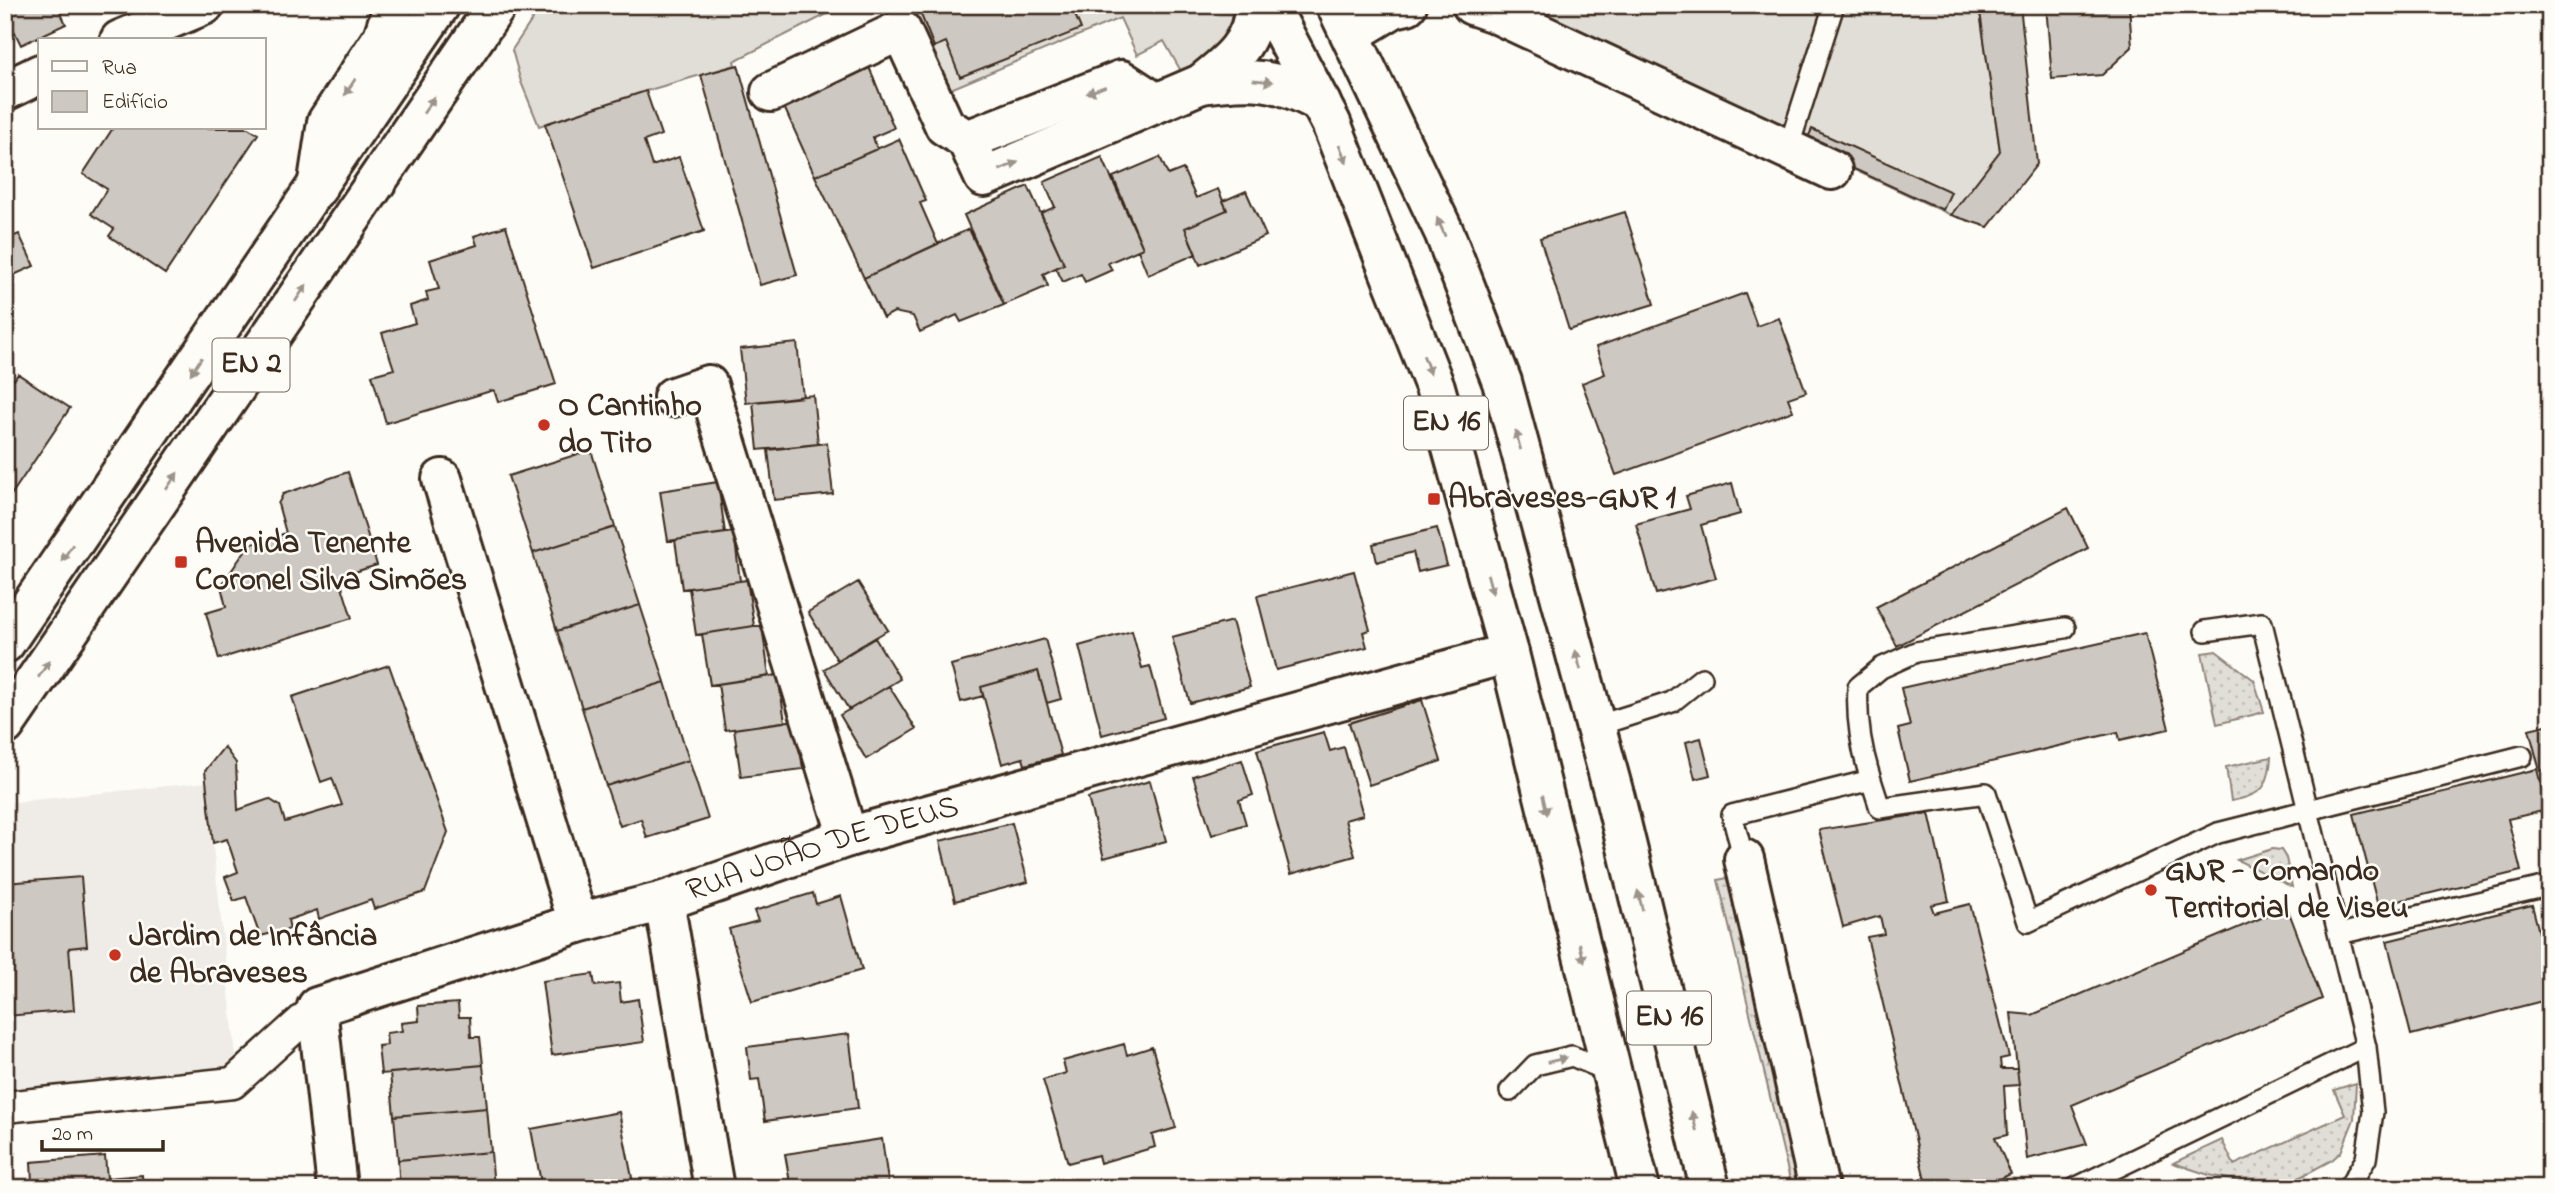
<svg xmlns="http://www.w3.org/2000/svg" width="2555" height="1193" font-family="'Indie Flower',sans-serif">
  <defs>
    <pattern id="grass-dots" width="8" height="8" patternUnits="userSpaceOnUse" patternTransform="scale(1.75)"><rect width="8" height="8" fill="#e1ded7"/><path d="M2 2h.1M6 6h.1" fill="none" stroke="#c2bfb8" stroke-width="1.8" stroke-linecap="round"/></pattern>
  </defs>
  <rect width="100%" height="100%" fill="#fdfcf7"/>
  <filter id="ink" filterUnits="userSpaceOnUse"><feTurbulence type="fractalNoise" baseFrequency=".0143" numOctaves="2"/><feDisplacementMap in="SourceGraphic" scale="14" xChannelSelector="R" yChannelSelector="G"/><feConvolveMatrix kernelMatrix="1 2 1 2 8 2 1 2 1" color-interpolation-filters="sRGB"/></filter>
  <g filter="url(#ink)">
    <path fill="#efece7" d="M206,782L237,1066L5,1089V803Z"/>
    <path fill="url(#grass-dots)" stroke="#8e847a" stroke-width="2" d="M2216,651L2254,680L2264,712L2217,724L2202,653Z
      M2271,757C2269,788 2262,795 2231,801L2226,767Z
      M2272,849L2281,850L2286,858L2292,887L2237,860Z
      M1731,877L1806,1188H1792L1718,880Z
      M2356,1083L2354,1119L2341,1152L2332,1160L2293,1181L2269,1187L2209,1175L2173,1163L2222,1140L2234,1165L2345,1115L2334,1090Z"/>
    <path fill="#e1ded7" stroke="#8e847a" stroke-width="2" d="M542,5H845L734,61L735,65L646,91L539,126L521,82L512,50Z
      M907,5H1231C1235,43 1211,58 1182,73L1164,41L1137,55L1120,18L946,91Z
      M1538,5H1979L2000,151L1951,215L1541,24Z"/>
    <path fill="#cdc8c2" stroke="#3b2a1e" stroke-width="2" d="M5,5H57L66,24L21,45L5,12Z
      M917,5H1071L1081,29L960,77L946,42L934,47Z
      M1979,5H2020L2037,164L1988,227L1951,215L2000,151Z
      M2046,5H2129L2132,47L2102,75L2052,79Z
      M867,62L894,128L873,137L877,149L815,176L780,98Z
      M738,65L797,275L760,285L701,75Z
      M646,91L661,135L644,141L652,166L679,157L704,231L594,268L545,124Z
      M113,128H248L258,134L165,274L109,236L114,229L91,214L107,189L83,174Z
      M1812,129L1951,192L1943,210L1804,146Z
      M899,139L926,201L920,203L938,244L864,278L815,176Z
      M1102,157L1143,248L1108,263L1112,270L1085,282L1081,274L1063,282L1056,268L1064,264L1041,213L1055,207L1044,182Z
      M1160,157L1168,175L1183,169L1196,198L1218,189L1227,210L1185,228L1196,254L1148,275L1138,250L1143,248L1113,177Z
      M1028,186L1064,264L1043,274L1048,286L1004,305L964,215Z
      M1246,191L1266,236L1200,265L1185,228L1227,210L1223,201Z
      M1625,212L1654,304L1569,330L1540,238Z
      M506,226L556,384L498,402L494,390L386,423L372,375L394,369L382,333L415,323L410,306L428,300L426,292L439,289L430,260L477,245L474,236Z
      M969,229L1004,305L961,322L957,315L920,332L913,316L894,312L883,318L864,278Z
      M19,234L34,266L5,279V240Z
      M1745,293L1757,326L1779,318L1806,392L1788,398L1793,411L1616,475L1582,383L1605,374L1596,347Z
      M797,343L803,397L746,403L740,349Z
      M5,373L14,380L18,374L70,408L5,504Z
      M813,395L818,444L758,450L753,402Z
      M827,443L833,494L774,500L768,450Z
      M591,450L615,527L533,553L508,476Z
      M348,472L377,565L339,577L352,618L219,659L206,613L226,607L221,586L249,545L286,533L278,504L283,494Z
      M718,482L725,533L668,541L660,491Z
      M1732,483L1740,514L1701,525L1716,578L1656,594L1636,524L1690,509L1686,496Z
      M2068,508L2088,548L1897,646L1876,607Z
      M615,527L640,605L557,631L533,553Z
      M1437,528L1447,565L1418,572L1413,552L1377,562L1373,544Z
      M734,532L740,581L682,589L675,540Z
      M1354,571L1370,630L1363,632L1367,647L1276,670L1257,596Z
      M747,580L754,626L696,635L689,588Z
      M858,582L888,630L837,660L808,612Z
      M640,605L665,682L582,708L557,631Z
      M1232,621L1250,687L1190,703L1172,637Z
      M754,626H762L769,676L710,685L702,634Z
      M1132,631L1142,668L1150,666L1164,718L1102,735L1079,646Z
      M2145,633L2169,729L2120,740L2118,732L1910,781L1898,729L1910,726L1901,688Z
      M875,638L900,679L849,710L824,669Z
      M1045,639L1061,699L1047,703L1038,671L981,687L983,696L961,702L951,665Z
      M389,665L448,832L425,892L374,909L371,900L319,919L317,910L288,920L290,929L260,936L246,897L234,901L225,877L238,872L227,839L213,843L205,771L224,747L236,763L238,810L269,799L280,806L285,822L342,805L332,778L321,782L292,697Z
      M1038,671L1061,755L1025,765L1023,758L1002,764L981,687Z
      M778,675L785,722L725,730L718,684Z
      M665,682L689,760L606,786L582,708Z
      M889,686L916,729L866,759L840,715Z
      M1422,700L1441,761L1369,785L1349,723Z
      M796,720L803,769L741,777L734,729Z
      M2550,724V769L2540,771L2529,729Z
      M1324,732L1330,751L1344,747L1363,815L1345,820L1355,856L1291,874L1257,750Z
      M1701,738L1710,775L1695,779L1686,742Z
      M689,760L708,819L647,838L641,819L620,826L606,786Z
      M1242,760L1253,795L1239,800L1246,824L1212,835L1193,776Z
      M2537,769L2547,810L2508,819L2521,871L2378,906L2354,814Z
      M1150,781L1166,841L1104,858L1088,798Z
      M1929,813L1949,901L1931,905L1934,913L1970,904L2009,1057L2000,1059L2001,1069H2017L2019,1085L2004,1086L2007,1135L1995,1138L2011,1174L1977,1188H1927L1867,937L1884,934L1880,916L1843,927L1819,830Z
      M1012,823L1028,882L955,901L940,841Z
      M81,877L87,946L69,948L74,1010L7,1016L5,883Z
      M813,893L816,904L841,896L862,970L752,1002L729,929L758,921L754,911Z
      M2532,905L2550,975V999L2411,1035L2387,941Z
      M2287,907L2322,999L2072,1105L2087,1144L2027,1159L2011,1013L2032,1015Z
      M593,974L595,986L619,983L621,1002L638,999L644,1042L552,1055L542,981Z
      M458,1003L459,1017H470L471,1037H480L483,1065L381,1074L378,1046L387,1045L386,1033L402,1031L401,1023L419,1021L418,1006Z
      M849,1034L858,1108L765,1121L759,1079L751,1080L747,1047Z
      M1124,1044L1127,1055L1152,1047L1176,1128L1152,1135L1155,1147L1100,1163L1098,1155L1068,1163L1043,1080L1066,1073L1063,1061Z
      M483,1065L487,1108L394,1116L390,1073Z
      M487,1108L491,1152L398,1160L394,1116Z
      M619,1112L634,1188H542L531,1129Z
      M882,1139L889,1188H791L785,1154Z
      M491,1152L494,1188H400L398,1160Z
      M105,1156L107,1178L142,1175L143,1188H15V1183L32,1182L31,1162Z"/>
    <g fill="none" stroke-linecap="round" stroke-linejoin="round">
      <defs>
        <path id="service" d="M1788,149L1834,5
          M2205,631L2262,623L2366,1047L2373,1112L2366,1159L2348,1188
          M1596,726L1672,702L1702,678
          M1871,780L1880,808L1986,793L2028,922L2218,833L2522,756
          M1744,859L1732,815L1871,780C1861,749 1856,720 1858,687L1881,668L1916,652L2065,628
          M2339,934L2548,886
          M1510,1091L1535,1065L1572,1056L1612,1073
          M2075,1188L2366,1047"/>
        <path id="pedestrian" d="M5,1107L233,1083L317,1007"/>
        <g id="minor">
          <path d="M1472,5L1495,13L1832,170"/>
          <path d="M1351,34L1394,8L1407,5"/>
          <path d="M1201,84C1254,78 1272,76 1321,103"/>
          <path d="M771,92L901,30L945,126L967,140L984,177L1201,84C1229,62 1253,44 1255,5"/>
          <path d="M967,140L1121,80L1156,103"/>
          <path d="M673,397L708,385L848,837"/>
          <path d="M442,479L578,923"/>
          <path d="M1744,859L1819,1188"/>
          <path d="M664,901L714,1188"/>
          <path id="s1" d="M337,1188L317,1007L578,923L664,901L848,837L1509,653"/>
        </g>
        <path id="tertiary" d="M120,40L204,5
          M5,91L40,74
          M317,188L327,122L383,37L392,10L391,5"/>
        <path id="primary" d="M1269,5L1331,123L1435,387L1509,653L1640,1188
          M1336,5L1444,232L1502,382L1615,798L1710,1188
          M5,643L440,5
          M5,725L497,5"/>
      </defs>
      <use href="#service" stroke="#3b2a1e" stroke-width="24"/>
      <use href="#pedestrian" stroke="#3b2a1e" stroke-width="35"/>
      <use href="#minor" stroke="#3b2a1e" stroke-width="44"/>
      <use href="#tertiary" stroke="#3b2a1e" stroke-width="44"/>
      <use href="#primary" stroke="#3b2a1e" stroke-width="44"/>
      <use href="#service" stroke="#fdfcf7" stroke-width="19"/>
      <use href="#pedestrian" stroke="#fdfcf7" stroke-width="30"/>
      <use href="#minor" stroke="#fdfcf7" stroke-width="38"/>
      <use href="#tertiary" stroke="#fdfcf7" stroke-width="38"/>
      <use href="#primary" stroke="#fdfcf7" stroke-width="38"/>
    </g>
    <defs><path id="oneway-solid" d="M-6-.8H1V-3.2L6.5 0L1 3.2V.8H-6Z" transform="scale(1.75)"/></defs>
    <g fill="#9c938a">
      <use href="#oneway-solid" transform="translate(1263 81) rotate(6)"/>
      <use href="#oneway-solid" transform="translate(350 87) rotate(123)"/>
      <use href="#oneway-solid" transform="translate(1096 90) rotate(159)"/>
      <use href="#oneway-solid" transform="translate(429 105) rotate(-56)"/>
      <use href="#oneway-solid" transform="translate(1343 154) rotate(68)"/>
      <use href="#oneway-solid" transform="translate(1009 166) rotate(-23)"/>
      <use href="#oneway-solid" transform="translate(1441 227) rotate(-114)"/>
      <use href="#oneway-solid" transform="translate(301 293) rotate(-56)"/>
      <use href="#oneway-solid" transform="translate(1427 365) rotate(69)"/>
      <use href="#oneway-solid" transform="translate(196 366) rotate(124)"/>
      <use href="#oneway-solid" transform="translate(1518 440) rotate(-105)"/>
      <use href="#oneway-solid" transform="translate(172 481) rotate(-56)"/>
      <use href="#oneway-solid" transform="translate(67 553) rotate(124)"/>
      <use href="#oneway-solid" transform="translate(1490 584) rotate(75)"/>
      <use href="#oneway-solid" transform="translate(1578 660) rotate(-105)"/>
      <use href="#oneway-solid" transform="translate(44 669) rotate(-56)"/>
      <use href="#oneway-solid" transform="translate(1545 805) rotate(77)"/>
      <use href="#oneway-solid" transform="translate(1640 900) rotate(-104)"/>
      <use href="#oneway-solid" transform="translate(1582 953) rotate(76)"/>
      <use href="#oneway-solid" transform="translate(1557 1060) rotate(-13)"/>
      <use href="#oneway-solid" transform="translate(1694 1121) rotate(-104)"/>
    </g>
  </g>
  <g fill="#c8321e" stroke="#fdfcf7" stroke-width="2.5">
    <circle cx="544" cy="425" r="7"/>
    <rect x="1427" y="492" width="14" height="14" rx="3.5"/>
    <rect x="174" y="555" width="14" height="14" rx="3.5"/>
    <circle cx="2151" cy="890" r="7"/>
    <circle cx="115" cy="955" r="7"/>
  </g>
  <g text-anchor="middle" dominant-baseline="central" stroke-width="5" stroke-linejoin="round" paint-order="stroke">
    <g fill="#fdfcf7" stroke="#75695f" stroke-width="2">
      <rect x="212.5" y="338.5" width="77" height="53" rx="5"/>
      <rect x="1404" y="396.5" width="84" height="53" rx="5"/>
      <rect x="1627" y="991.5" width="84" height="53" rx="5"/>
    </g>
    <g font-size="30" font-weight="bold" fill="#3b2a1e">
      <text x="251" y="365">EN 2</text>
      <text x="1446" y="423">EN 16</text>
      <text x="1669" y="1018">EN 16</text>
    </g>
    <g font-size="32" font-weight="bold" fill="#3b2a1e" stroke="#fdfcf7" text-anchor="start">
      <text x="558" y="407">O Cantinho<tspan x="558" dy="37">do Tito</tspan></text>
      <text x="1448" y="499">Abraveses-GNR 1</text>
      <text x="195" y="544">Avenida Tenente<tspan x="195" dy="37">Coronel Silva Simões</tspan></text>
      <text x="2165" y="872">GNR - Comando<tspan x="2165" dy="37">Territorial de Viseu</tspan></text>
      <text x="129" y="937">Jardim de Infância<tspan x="129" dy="37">de Abraveses</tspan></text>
    </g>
    <g font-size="32" fill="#3b2a1e" stroke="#fdfcf7">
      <text stroke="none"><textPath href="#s1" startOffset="712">RUA JOÃO DE DEUS</textPath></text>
    </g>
  </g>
  <rect width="2555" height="1193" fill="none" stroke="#fdfcf7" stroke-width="28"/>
  <rect x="14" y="14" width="2527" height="1165" fill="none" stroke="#3b2a1e" stroke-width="2.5" filter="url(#ink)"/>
  <rect x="38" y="38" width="228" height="91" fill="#fdfcf7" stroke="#afa8a0" stroke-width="2"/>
  <rect x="52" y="61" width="35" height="10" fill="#fdfcf7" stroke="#afa8a0" stroke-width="2"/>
  <text x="102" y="74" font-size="21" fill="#3b2a1e">Rua</text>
  <rect x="52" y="91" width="35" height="21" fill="#cdc8c2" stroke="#afa8a0" stroke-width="2"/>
  <text x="102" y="108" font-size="21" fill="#3b2a1e">Edifício</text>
  <path d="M42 1140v10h121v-10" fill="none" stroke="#3b2a1e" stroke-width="3.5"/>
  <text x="52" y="1140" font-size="21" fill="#3b2a1e" stroke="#fdfcf7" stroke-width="5" paint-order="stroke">20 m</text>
</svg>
